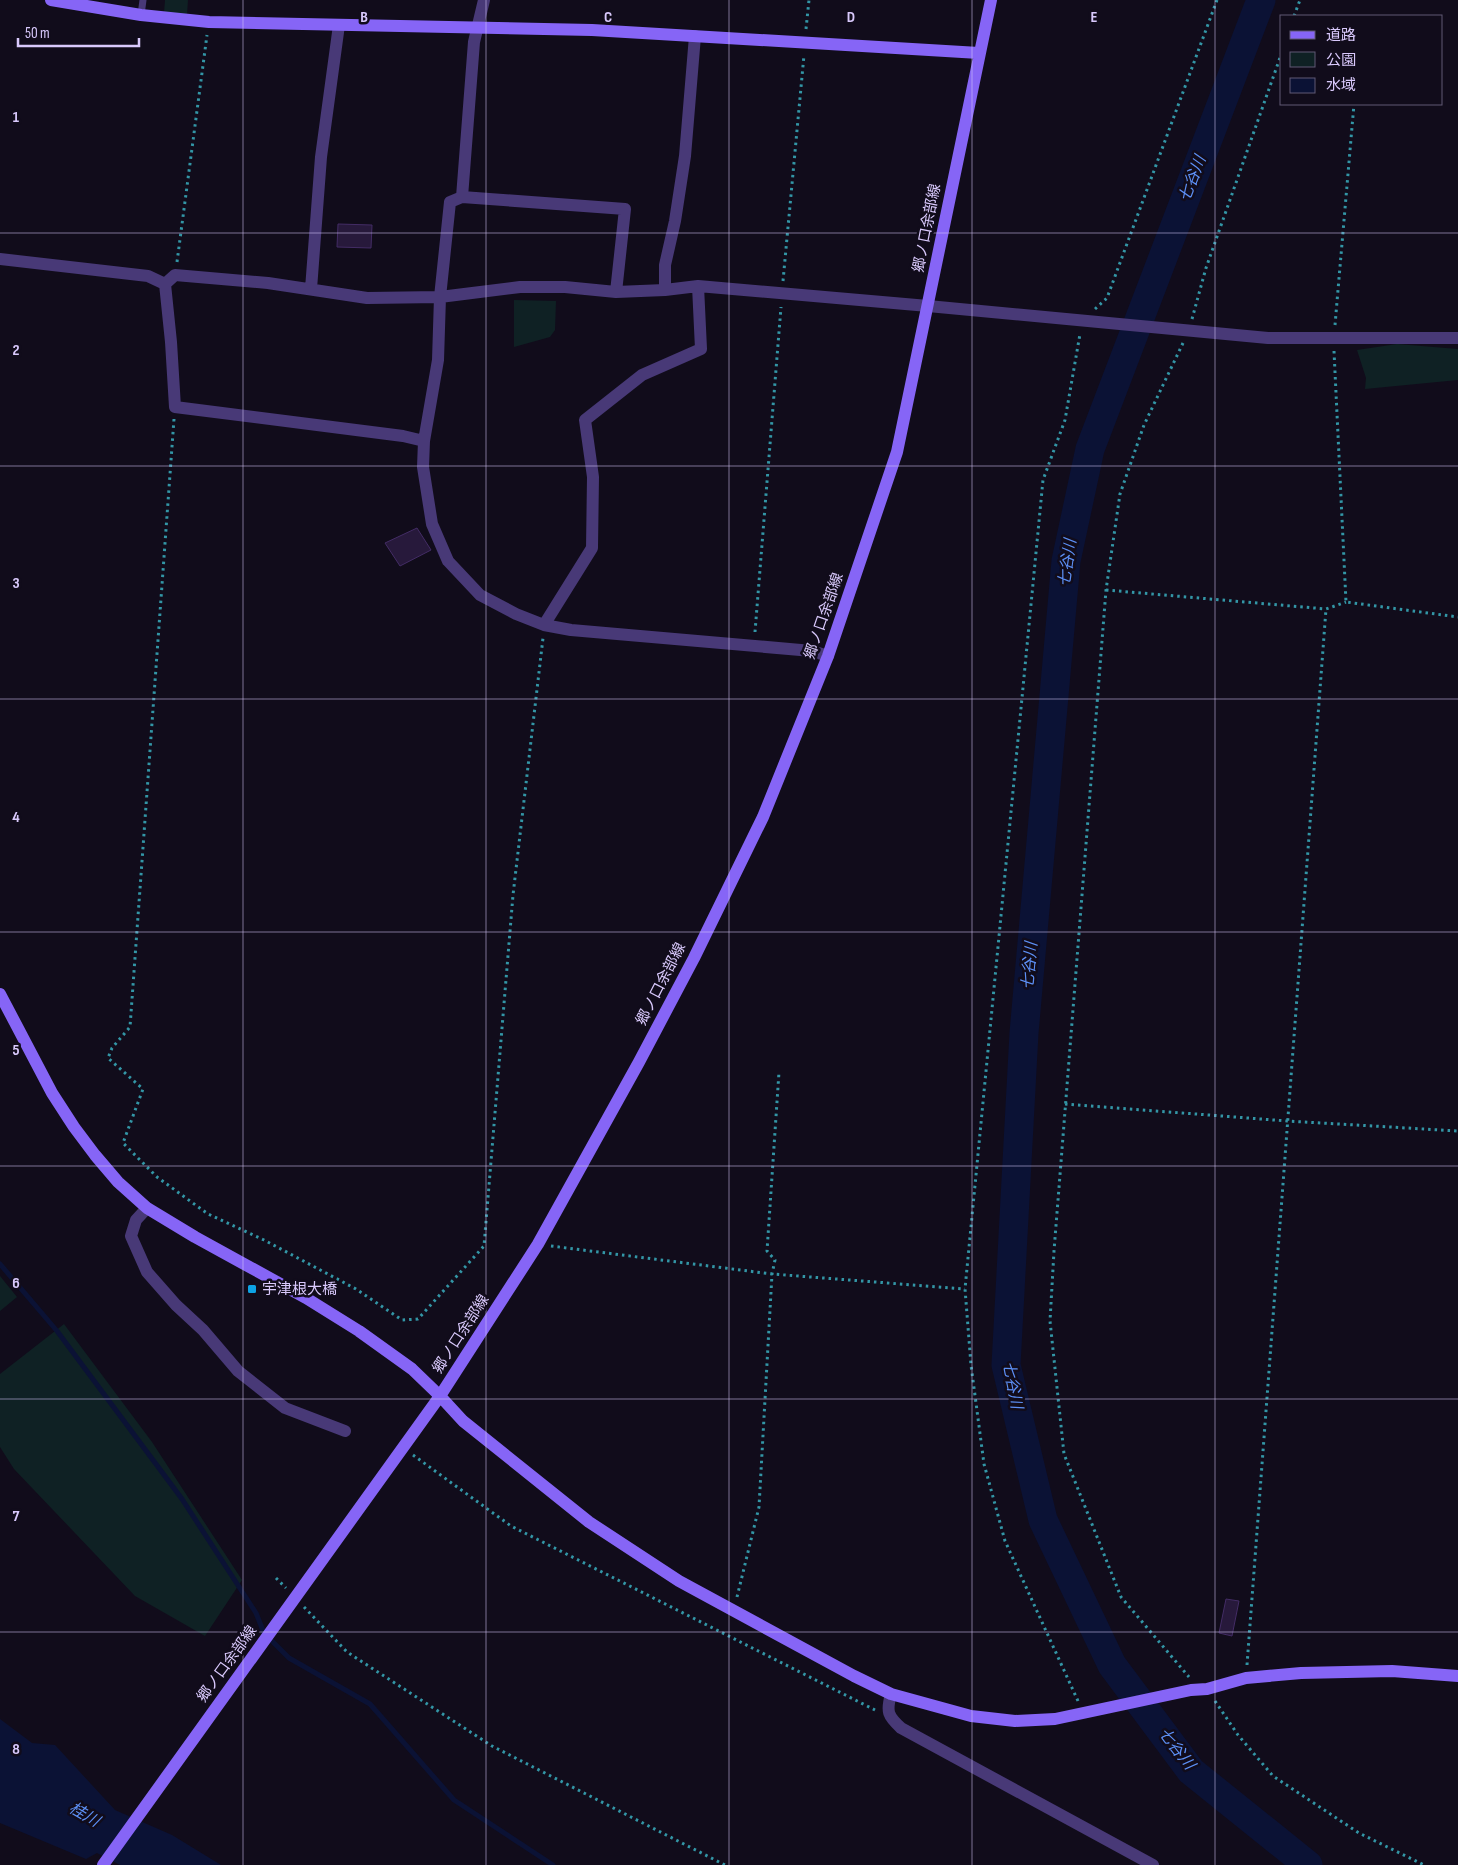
<svg xmlns="http://www.w3.org/2000/svg" width="1458" height="1865" font-family="'Sofia Sans Condensed','Noto Sans JP',sans-serif">
  <rect width="100%" height="100%" fill="#110c1b"/>
  <path fill="#0f2124" d="M165,0H188L187,15L164,13Z
    M514,300L556,301L555,330L550,337L514,347Z
    M1397,344L1458,349V380L1365,389L1366,378L1357,350Z
    M0,1276L17,1297L0,1311Z
    M64,1324L152,1442L242,1580L205,1636L135,1596L14,1469L0,1447V1374Z"/>
  <path fill="#0b1235" d="M0,1719L32,1743L55,1745L115,1810L172,1835L221,1865H120L97,1853L86,1859L0,1823Z"/>
  <g fill="none" stroke-linecap="round" stroke-linejoin="round">
    <path stroke="#0b1235" stroke-width="5" d="M0,1264L57,1331L182,1499L256,1613L264,1633L289,1658L370,1704L454,1800L553,1865"/>
    <path stroke="#0b1235" stroke-width="29" d="M1261,0L1090,449L1066,561L1024,1033L1006,1365L1043,1520L1112,1665L1191,1771L1308,1865"/>
  </g>
  <path fill="#27193b" stroke="#432c65" d="M338,224L372,225L371,248L337,247Z
    M417,528L431,550L400,566L385,543Z
    M1226,1599L1239,1601L1232,1636L1219,1633Z"/>
  <g fill="none" stroke-linecap="round" stroke-linejoin="round">
    <path stroke="#3396a6" stroke-width="3" stroke-dasharray="2.5 4" stroke-linecap="butt" d="M1294,16L1300,0
      M806,29L809,0
      M177,262L207,35
      M783,281L804,55
      M1095,309L1107,298L1217,0
      M1192,319L1206,268L1282,52
      M1335,325L1354,104
      M1183,343L1144,425L1120,494L1106,590L1054,1251L1050,1321L1064,1454L1121,1597L1189,1677
      M1334,351L1346,602L1458,617
      M174,419L130,1027L112,1048L108,1058L143,1089L123,1143L157,1177L208,1214L264,1240L356,1289L402,1320L418,1319L484,1246L513,895L543,638
      M1106,590L1326,609L1346,602
      M755,632L781,307
      M1065,1104L1287,1121L1458,1131
      M551,1246L772,1274L965,1289
      M413,1455L511,1526L875,1710
      M276,1578L286,1588
      M737,1597L759,1507L772,1274L775,1260L767,1251L779,1072
      M304,1607L347,1652L492,1746L725,1865
      M1247,1665L1326,609
      M1078,1701L1005,1541L984,1464L971,1365L965,1289L1043,480L1065,420L1080,334
      M1215,1701L1238,1735L1273,1776L1359,1833L1424,1865"/>
    <path stroke="#483977" stroke-width="7" d="M141,15L143,0"/>
    <path stroke="#483977" stroke-width="12" d="M484,0L474,42L462,197L450,202L440,297L438,360L424,441L423,467L432,524L448,561L480,595L516,614L544,625L571,630L812,651L828,656
      M462,197L625,209L616,292
      M0,259L148,276L165,284
      M165,284L175,275L268,283L367,298L440,297L520,287H565L616,292L665,290L698,286L928,306L1268,338H1458
      M165,284L171,342L175,407L403,436L424,441
      M311,289L321,157L339,25
      M665,290V265L675,221L685,156L695,36
      M544,625L592,548L593,477L585,420L642,375L701,349L698,286
      M147,1208L136,1220L131,1236L147,1272L176,1305L203,1330L238,1371L285,1408L345,1431
      M891,1694C886,1712 888,1716 901,1728L1153,1865"/>
    <path stroke="#8665f6" stroke-width="12" d="M51,0L141,15L209,22L592,30L979,53
      M0,994L52,1093L74,1127L95,1155L118,1182L147,1208L195,1237L306,1298L359,1331L412,1369L440,1396L463,1421L589,1522L679,1581L854,1676L891,1694L971,1716L1015,1721L1055,1719L1191,1690L1207,1689L1246,1678L1301,1673L1392,1671L1458,1676
      M103,1865L440,1396L538,1244L639,1062L694,958L763,817L828,656L897,452L991,0"/>
  </g>
  <path fill="none" stroke="#d9c9fc" stroke-width="1" stroke-opacity="0.55" d="M243,0V1865M486,0V1865M729,0V1865M972,0V1865M1215,0V1865M0,233H1458M0,466H1458M0,699H1458M0,932H1458M0,1166H1458M0,1399H1458M0,1632H1458"/>
  <rect fill="#0da3e4" stroke="#110c1b" stroke-width="2" x="247" y="1284" width="10" height="10" rx="2.5"/>
  <g text-anchor="middle" dominant-baseline="central" stroke-width="5" stroke-linejoin="round" paint-order="stroke">
    <g font-size="15" fill="#d9c9fc" stroke="#110c1b">
      <text transform="translate(927 228) rotate(-79)">郷ノ口余部線</text>
      <text transform="translate(824 616) rotate(-71)">郷ノ口余部線</text>
      <text transform="translate(661 984) rotate(-63)">郷ノ口余部線</text>
      <text transform="translate(461 1334) rotate(-57)">郷ノ口余部線</text>
      <text transform="translate(227 1664) rotate(-54)">郷ノ口余部線</text>
    </g>
    <g font-size="15" fill="#d9c9fc" stroke="#110c1b" text-anchor="start">
      <text x="262" y="1289">宇津根大橋</text>
    </g>
    <g font-size="16" font-style="italic" fill="#5d90f6" stroke="#110c1b">
      <text transform="translate(1193 179) rotate(-69)">七谷川</text>
      <text transform="translate(1068 563) rotate(-82)">七谷川</text>
      <text transform="translate(1030 966) rotate(-85)">七谷川</text>
      <text transform="translate(1012 1385) rotate(79)">七谷川</text>
      <text transform="translate(1176 1749) rotate(52)">七谷川</text>
      <text transform="translate(84 1815) rotate(30)">桂川</text>
    </g>
  </g>
  <g font-size="16" text-anchor="middle" font-weight="bold" fill="#d9c9fc" stroke="#110c1b" stroke-width="5" stroke-linejoin="round" paint-order="stroke">
    <text x="364" y="22">B</text>
    <text x="608" y="22">C</text>
    <text x="851" y="22">D</text>
    <text x="1094" y="22">E</text>
    <text x="16" y="122">1</text>
    <text x="16" y="355">2</text>
    <text x="16" y="588">3</text>
    <text x="16" y="822">4</text>
    <text x="16" y="1055">5</text>
    <text x="16" y="1288">6</text>
    <text x="16" y="1521">7</text>
    <text x="16" y="1754">8</text>
  </g>
  <rect x="1280" y="15" width="162" height="90" fill="#110c1b" stroke="#615875"/>
  <rect x="1290" y="31" width="25" height="8" fill="#8665f6" stroke="#615875"/>
  <text x="1326" y="40" font-size="15" fill="#d9c9fc">道路</text>
  <rect x="1290" y="52" width="25" height="15" fill="#0f2124" stroke="#615875"/>
  <text x="1326" y="65" font-size="15" fill="#d9c9fc">公園</text>
  <rect x="1290" y="78" width="25" height="15" fill="#0b1235" stroke="#615875"/>
  <text x="1326" y="90" font-size="15" fill="#d9c9fc">水域</text>
  <path d="M18 38v8h121v-8" fill="none" stroke="#d9c9fc" stroke-width="2.5"/>
  <text x="25" y="38" font-size="15" fill="#d9c9fc" stroke="#110c1b" stroke-width="4" paint-order="stroke">50 m</text>
</svg>
